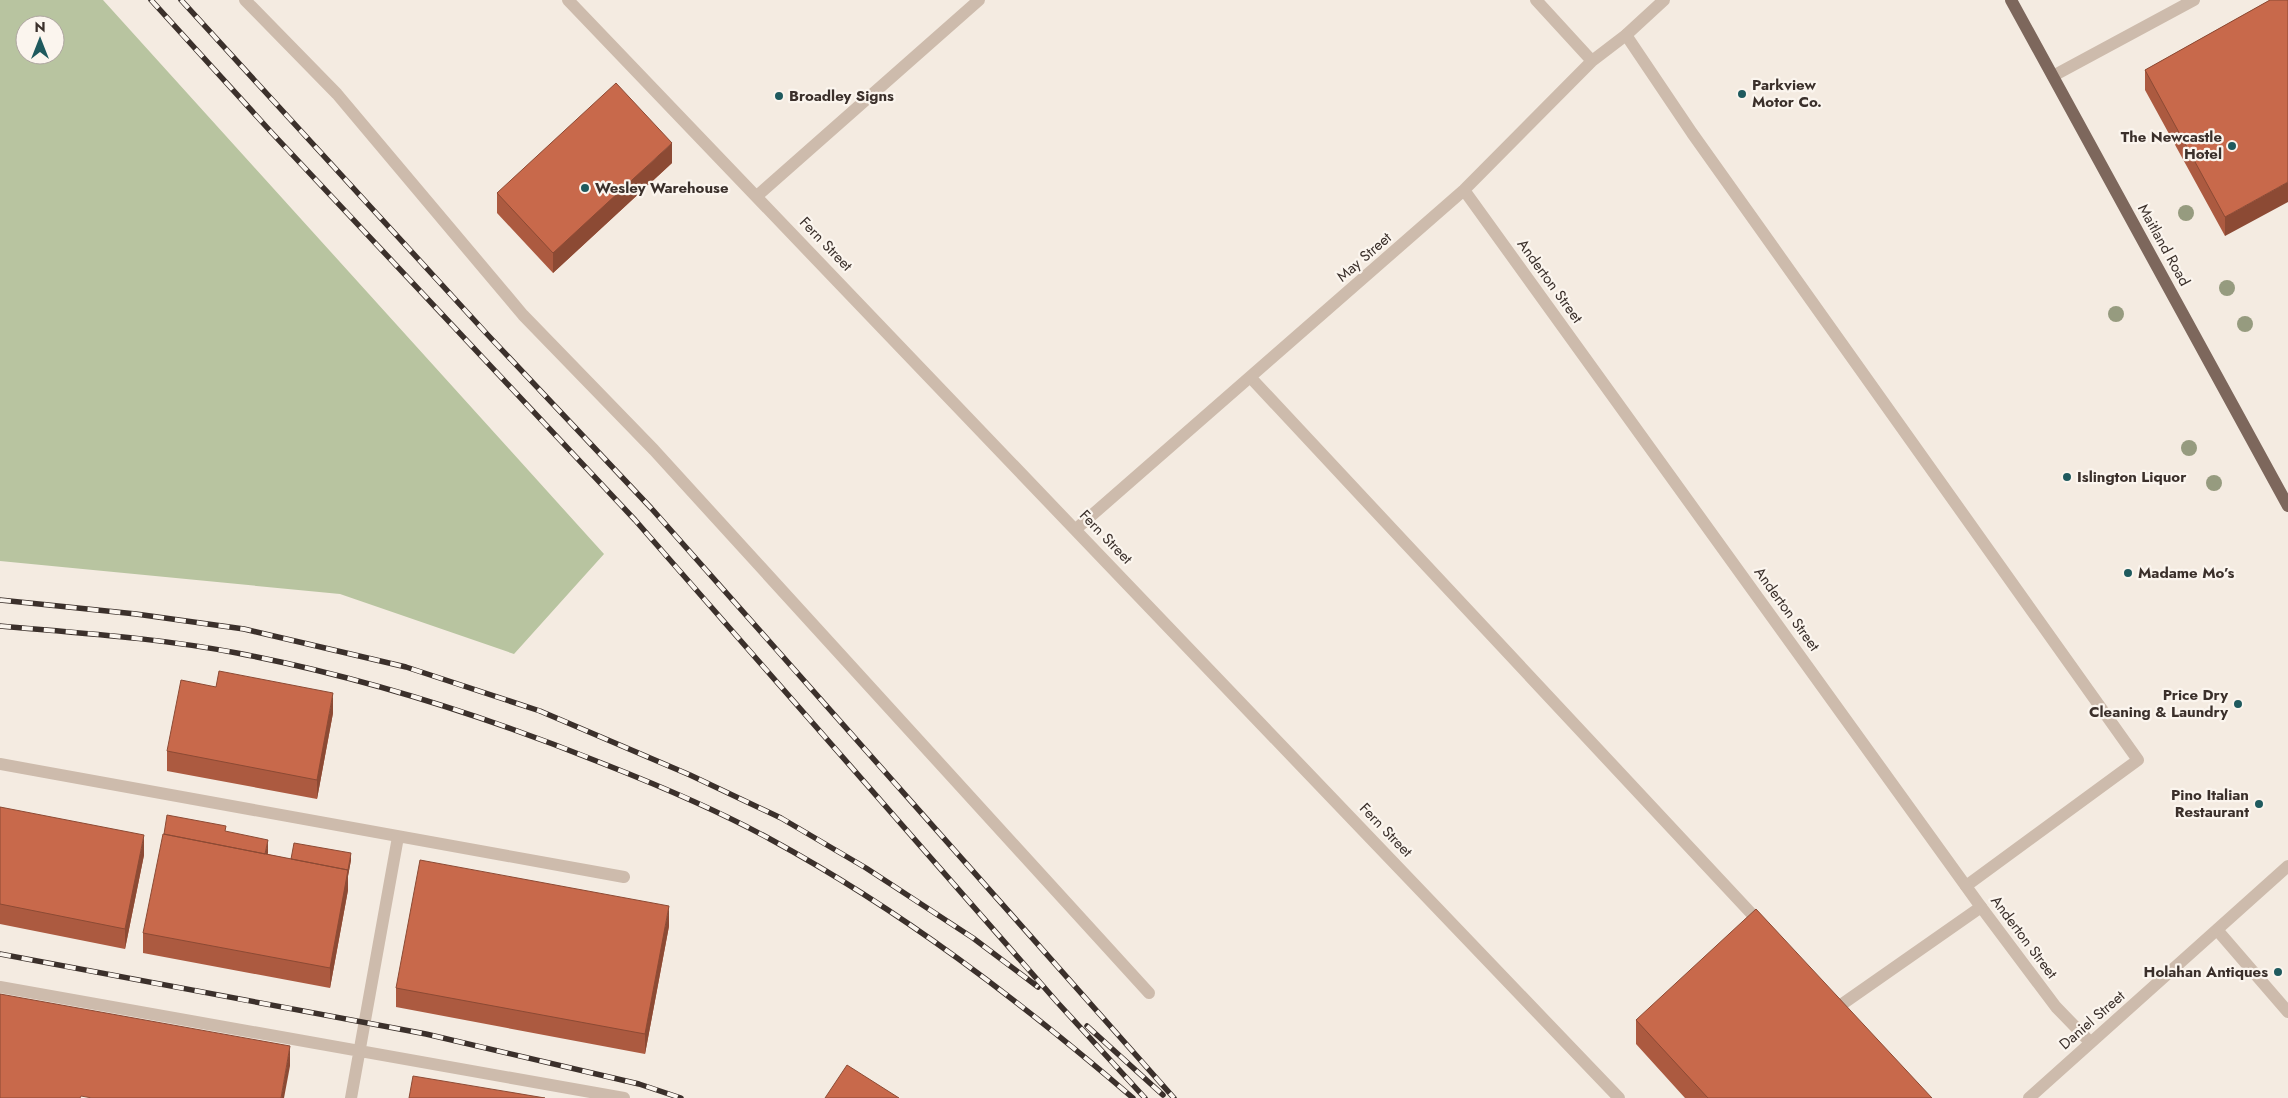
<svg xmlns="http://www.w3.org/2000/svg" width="2288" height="1098" font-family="Jost,sans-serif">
  <rect width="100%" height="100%" fill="#f4ebe1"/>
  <path fill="#b8c4a0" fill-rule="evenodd" d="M0,0H103L604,554L514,654L340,594L0,561ZM25,25H55V55H25Z"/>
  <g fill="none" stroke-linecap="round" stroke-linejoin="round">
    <path stroke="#cdbbac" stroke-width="12" d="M245,0L337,94L523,315L654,450L1149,993
      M1626,35L1692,133L2138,760L1966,886
      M1251,378L1763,926
      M0,764L624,877
      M2218,931L2288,1012
      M0,987L624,1098
      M1831,999L1838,1007L1981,907
      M351,1098L398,837"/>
    <path stroke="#cdbbac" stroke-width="12" d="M568,0L1619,1098
      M1536,0L1592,61
      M2053,76L2194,0
      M1464,190L1981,907L2056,1007L2090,1042
      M757,196L979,0
      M1076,529L1464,190L1592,61L1626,35L1664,0
      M2029,1098L2288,866"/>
    <path stroke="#7d675c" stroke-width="12" d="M2011,0L2288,506"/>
    <defs>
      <path id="rail" d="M151,0L272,133L635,520L1057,1002L1145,1098
        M181,0L486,333L651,508L1174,1098
        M0,600L136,614L244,629L406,667L540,711L690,775L781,818L866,868L973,938L1038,987
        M0,626C79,633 159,638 237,653C363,677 485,716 604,764C660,786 717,810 770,839C901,910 1020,1001 1133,1098
        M0,954L426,1034L639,1084L681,1098
        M1087,1026L1163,1095"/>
    </defs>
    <use href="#rail" stroke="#3b302b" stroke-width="5.5"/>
    <use href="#rail" stroke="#fbf5ee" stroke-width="4" stroke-dasharray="11" stroke-linecap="butt"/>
  </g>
  <g fill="#969b7f">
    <circle cx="2186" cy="213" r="8"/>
    <circle cx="2227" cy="288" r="8"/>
    <circle cx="2116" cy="314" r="8"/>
    <circle cx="2245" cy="324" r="8"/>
    <circle cx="2189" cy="448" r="8"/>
    <circle cx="2214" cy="483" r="8"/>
  </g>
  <path fill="#ac5a40" d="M2270,0L2225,236L2145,90V70Z
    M672,163L553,273L497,213V193Z
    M333,713L317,799L167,771V751Z
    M0,807L144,855L125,949L0,924Z
    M226,832L267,854L291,859L351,860L348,876V890L330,988L143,953V933Z
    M669,926L645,1054L396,1007V988Z
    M1636,1020L1932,1098H1685L1636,1044Z"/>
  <path fill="#8c4a34" d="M672,143V163L553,273V253Z
    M2288,182V202L2225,236V217Z
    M333,693V713L317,799V780Z
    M144,835V855L125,949V929Z
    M268,840V853L264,873V859Z
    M351,853V860L348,876V890L330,988V968Z
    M669,906V926L645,1054V1034Z
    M290,1046V1066L284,1098H281Z"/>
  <path fill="#c8694b" stroke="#8c4a34" d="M2270,0H2288V182L2225,217L2145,70Z
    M616,83L672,143L553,253L497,193Z
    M219,671L333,693L317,780L167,751L181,680L216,687Z
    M0,807L144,835L125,929L0,904Z
    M167,815L226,826L225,831L268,840L265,854L164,834Z
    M163,834L348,870L330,968L143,933Z
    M294,843L351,853L348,870L291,859Z
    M420,860L669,906L645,1034L396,988Z
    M1756,909L1932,1098H1708L1636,1020Z
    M0,994L290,1046L281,1098H92L81,1096L80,1098H0Z
    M847,1065L899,1098H825Z
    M413,1076L545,1098H409Z"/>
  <g fill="#1f5a5e" stroke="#fbf5ee" stroke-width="2">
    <circle cx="1742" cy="94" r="5"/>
    <circle cx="779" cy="96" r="5"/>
    <circle cx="2232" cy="146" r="5"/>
    <circle cx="585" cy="188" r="5"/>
    <circle cx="2067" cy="477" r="5"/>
    <circle cx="2128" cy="573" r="5"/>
    <circle cx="2238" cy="704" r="5"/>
    <circle cx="2259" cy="804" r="5"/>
    <circle cx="2278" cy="972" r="5"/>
  </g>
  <g text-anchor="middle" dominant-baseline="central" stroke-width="4.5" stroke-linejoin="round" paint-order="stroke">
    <g font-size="15" font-weight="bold" fill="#3b302b" stroke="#fbf5ee" text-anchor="start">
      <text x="1752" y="85">Parkview<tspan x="1752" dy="17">Motor Co.</tspan></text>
      <text x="789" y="96">Broadley Signs</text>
      <text x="2222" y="137" text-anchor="end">The Newcastle<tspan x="2222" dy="17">Hotel</tspan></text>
      <text x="595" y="188">Wesley Warehouse</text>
      <text x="2077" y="477">Islington Liquor</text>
      <text x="2138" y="573">Madame Mo’s</text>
      <text x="2228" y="695" text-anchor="end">Price Dry<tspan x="2228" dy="17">Cleaning &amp; Laundry</tspan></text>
      <text x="2249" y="795" text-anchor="end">Pino Italian<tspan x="2249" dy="17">Restaurant</tspan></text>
      <text x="2268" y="972" text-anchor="end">Holahan Antiques</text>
    </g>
    <g font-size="15" fill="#3b302b" stroke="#fbf5ee">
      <text transform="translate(826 244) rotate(46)">Fern Street</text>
      <text transform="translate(2164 245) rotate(61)">Maitland Road</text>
      <text transform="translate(1364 257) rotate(-41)">May Street</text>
      <text transform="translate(1550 281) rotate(54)">Anderton Street</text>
      <text transform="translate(1106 537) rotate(46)">Fern Street</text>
      <text transform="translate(1787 609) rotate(54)">Anderton Street</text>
      <text transform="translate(1386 830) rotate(46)">Fern Street</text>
      <text transform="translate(2024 937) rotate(53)">Anderton Street</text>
      <text transform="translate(2092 1020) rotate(-41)">Daniel Street</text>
    </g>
  </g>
  <g transform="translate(40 40)"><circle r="24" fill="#fbf5ee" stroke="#aea6a0"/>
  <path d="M0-4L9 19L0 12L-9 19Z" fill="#1f5a5e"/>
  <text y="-8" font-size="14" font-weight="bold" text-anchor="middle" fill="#3b302b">N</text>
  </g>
</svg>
